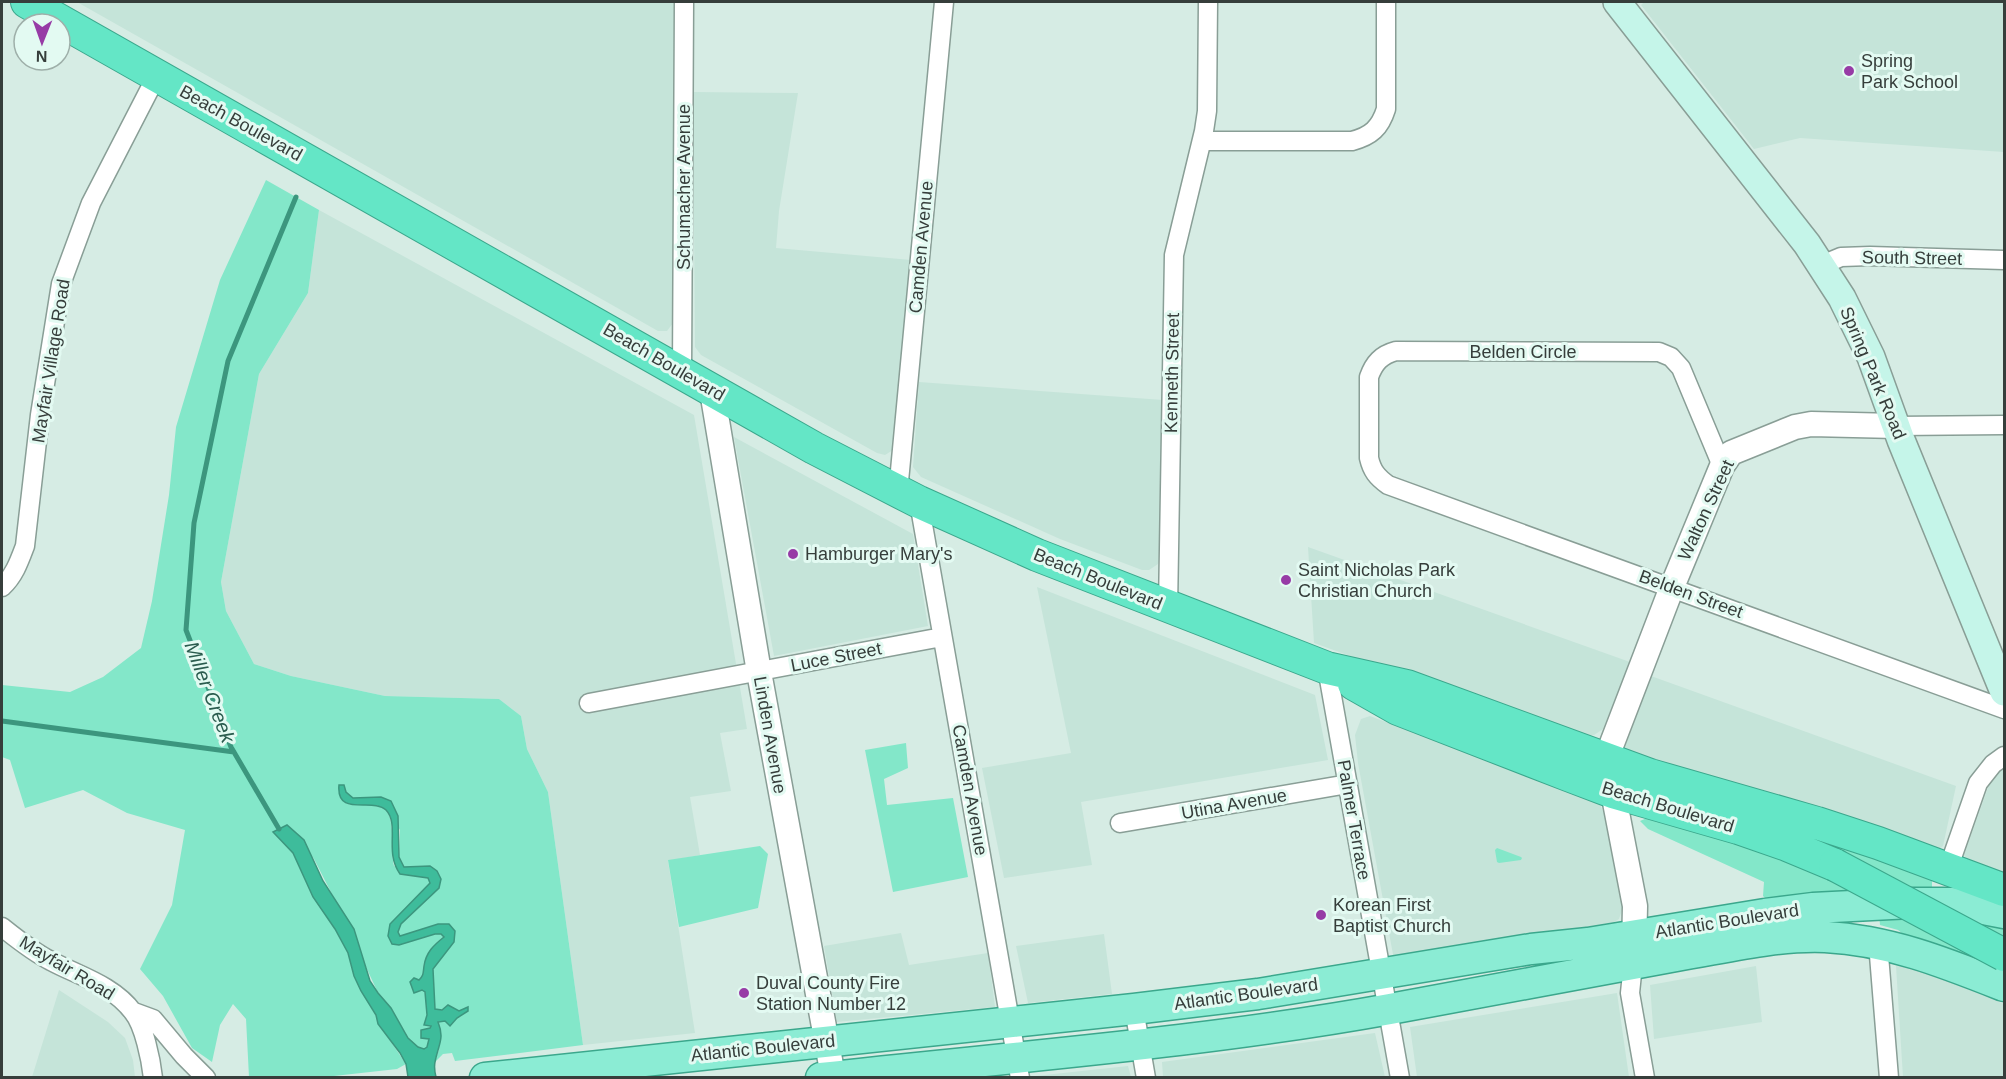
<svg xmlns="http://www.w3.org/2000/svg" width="2006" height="1079" font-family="Helvetica,sans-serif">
  <rect width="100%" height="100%" fill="#d6ece4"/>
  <path fill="#c5e4d9" d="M77,2H675L673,323L667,331H658Z
    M1644,2H2004V152L1800,138L1754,149L1641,5Z
    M693,92L798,93L779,211L776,248L911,260L895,445L893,450L885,455L877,453L701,355L695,347Z
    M319,210L694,415L747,729L720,733L731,791L690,797L700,855L668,861L695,1033L583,1045L548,792L527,749L521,716L499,699L385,696L291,676L254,664L226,611L221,582L259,374L308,293Z
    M919,382L1163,400L1161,557L1158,564L1149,570H1142L1060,539L921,477L913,467Z
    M734,437L913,534L928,626L774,656Z
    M1308,547L1630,662L1603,729L1594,735L1578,738L1314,643Z
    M1037,587L1315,695L1328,760L1081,802L1092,865L1004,878L982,768L1071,753Z
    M1651,676L1956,786L1943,846L1935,852L1628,756L1625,747Z
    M1370,716L1585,797L1600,805L1608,821L1623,907L1619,919L1614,922L1394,960L1358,763L1355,735L1361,719Z
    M2004,768V881L1970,867L1964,855L1990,782L1998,772Z
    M901,933L909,965L988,953L995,1007L837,1022L824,946Z
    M1104,934L1112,994L1028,1003L1016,946Z
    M1756,966L1762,1022L1654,1039L1650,985Z
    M1896,966L1915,968L2004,1004V1077H1903Z
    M59,990L108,1022L125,1038L133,1060L135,1077H32Z
    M1617,993L1629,1077H1417L1410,1027Z
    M1375,1033L1385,1077H1163L1162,1062Z
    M1128,1066L1131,1077L1017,1078Z"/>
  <path fill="#83e7c9" d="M266,180L319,210L308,293L259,374L221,582L226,611L254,664L291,676L385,696L499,699L521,716L527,749L548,792L583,1045L455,1061L452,1053L443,1054L434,1063L439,1050L438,1022L445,1021L450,1026L457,1018L459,1011L435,1009L433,969L454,942L438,924L400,936L398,932L401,924L439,888L441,879L416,867H404L399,857L400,830L380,797L353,798L346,792L344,785H340C334,815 369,800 382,807C397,815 390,850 394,866L428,878L430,883L390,924L399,945L435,934H441L445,938L424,963L423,976L419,980L422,990L425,992L427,1015L424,1025L431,1026L430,1028L421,1030L429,1039L427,1047L424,1049L418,1048L408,1038L391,1008L378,993L337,904L314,859L287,825L273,832L293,853L313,897L335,929L348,953L354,976L361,991L376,1015L379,1024L406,1064L397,1069L325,1077H249L246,1019L233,1004L220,1025L212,1062L192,1048L163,996L140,969L172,905L185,830L127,813L83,790L25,808L10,760L2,757V685L70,692L103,677L141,648L152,601L169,495L176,427L220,280Z
    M906,743L908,768L884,779L887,805L953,798L968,877L893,892L865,750Z
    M1647,818L1778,854V860L1782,857L1863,894L1767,900L1763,896L1764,882L1648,829L1640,821Z
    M1763,818L1825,836L1932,880V888L1912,890Z
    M760,846L768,854L758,908L679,927L668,860Z
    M1497,848L1521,857L1522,858L1521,860L1499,863L1497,862L1495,850Z
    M1879,914L2004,923V973L1904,935L1898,930L1880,925Z"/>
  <path fill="#3ebc9b" stroke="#3c967e" stroke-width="1.5" d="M339,785H344L346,792L353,798L381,797L391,801L398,816L399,857L404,867L430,866L437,871L441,879L439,888L401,924L398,932L400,936L438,924H449L455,931L454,942L433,969L435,1009L442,1010L448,1005L459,1011L468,1007V1011L457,1018L450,1026L445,1021L438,1022C445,1039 438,1045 435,1062C434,1067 435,1073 436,1077H408L406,1064L400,1053L378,1024L376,1015L361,991L354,976L348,953L335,929L313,897L293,853L273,832L287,825L304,840L323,881L354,929L370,981L378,993L391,1008L408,1038L418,1047L424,1049L427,1047L429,1039L421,1038V1030L430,1028L431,1026L424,1025L427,1015L425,992L422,990L414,993L410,982L414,978L419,980C424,975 423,973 424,966C426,952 434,945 444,937L441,934H435L399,945L392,944L388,936L390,924L430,883L428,878L400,874C384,852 400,825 386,810C373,797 336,818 339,785Z"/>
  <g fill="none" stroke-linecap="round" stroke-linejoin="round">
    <path stroke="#3c967e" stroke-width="5" d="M2,721L234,752
      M279,829L231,747L186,630L194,523L228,361L296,197"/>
    <defs>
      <path id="minor" d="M1202,141H1352C1371,136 1380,128 1386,109V2
        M1822,265L1841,257L1870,256L2004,260
        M682,372L684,2
        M1896,426L2004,425
        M1722,466L1681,368L1671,357L1659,352L1396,351C1381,355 1374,363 1369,377V458C1372,471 1377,477 1388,485L2004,709
        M898,492L944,2
        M919,502L1020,1078
        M2,587C14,576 19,562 25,546L40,415L61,284L91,203L157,75
        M1168,608L1174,255L1204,131L1207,111L1208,2
        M1327,668L1400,1078
        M589,703L942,637
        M1120,823L1348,784
        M1948,869L1978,783L1993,764L2004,756
        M2,927C17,939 33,952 51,961C79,976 113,985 133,1012C144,1025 151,1060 153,1078
        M1878,943L1889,1078
        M1633,964L1630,993L1645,1078
        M1134,1009L1146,1078
        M134,1012L153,1019L184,1056L206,1078"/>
      <path id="tertiary" d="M712,391L759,672L833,1076
        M1606,759L1672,587L1722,466L1731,453L1795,427L1811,424L1896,426
        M1613,792L1635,906L1634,952"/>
      <path id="secondary" d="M1617,2L1807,244L1842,298L1871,357L1901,440L2004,692"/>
      <path id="primary" d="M485,1078L1134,1009L1258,994L1531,949L1588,943L1765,914L1813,908L1911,903H1952L2004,913
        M821,1078C1011,1057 1202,1043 1390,1009C1486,992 1580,973 1676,956C1725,948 1775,935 1825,937C1889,940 1946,963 2004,986"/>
      <path id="trunk" d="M27,2L814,448L919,502L1037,555L1327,668L1407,686L1650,775L1817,823L1878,843L2004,890
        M1354,684L1398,709L1568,775L1613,792L1738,828L1787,845L1835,865"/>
    </defs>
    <use href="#minor" stroke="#899e96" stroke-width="21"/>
    <use href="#tertiary" stroke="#899e96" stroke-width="27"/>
    <use href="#secondary" stroke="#899e96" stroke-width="30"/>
    <use href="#primary" stroke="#3ba78c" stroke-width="33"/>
    <use href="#trunk" stroke="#3ba78c" stroke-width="34"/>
    <use href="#minor" stroke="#fff" stroke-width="18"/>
    <use href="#tertiary" stroke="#fff" stroke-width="24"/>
    <use href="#secondary" stroke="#c5f5e9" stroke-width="27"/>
    <use href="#primary" stroke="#8becd4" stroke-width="30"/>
    <use href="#trunk" stroke="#64e6c6" stroke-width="32"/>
    <defs>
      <path id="trunk-bridge" d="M1835,865L2004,955"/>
    </defs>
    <use href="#trunk-bridge" stroke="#3ba78c" stroke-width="34" stroke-linecap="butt"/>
    <use href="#trunk-bridge" stroke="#64e6c6" stroke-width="32"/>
  </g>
  <g fill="#973ba6" stroke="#e3faf2" stroke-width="2">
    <circle cx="1849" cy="71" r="6"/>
    <circle cx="793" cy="554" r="6"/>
    <circle cx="1286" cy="580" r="6"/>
    <circle cx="1321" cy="915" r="6"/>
    <circle cx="744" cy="993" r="6"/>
  </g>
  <g text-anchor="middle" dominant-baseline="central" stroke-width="6" stroke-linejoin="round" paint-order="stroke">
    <g font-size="18" fill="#363e3b" stroke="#e3faf2" text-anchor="start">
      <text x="1861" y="61">Spring<tspan x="1861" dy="21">Park School</tspan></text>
      <text x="805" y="554">Hamburger Mary's</text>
      <text x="1298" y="570">Saint Nicholas Park<tspan x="1298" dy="21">Christian Church</tspan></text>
      <text x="1333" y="905">Korean First<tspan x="1333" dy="21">Baptist Church</tspan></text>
      <text x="756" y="983">Duval County Fire<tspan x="756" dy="21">Station Number 12</tspan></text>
    </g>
    <g font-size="18" fill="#363e3b" stroke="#e3faf2">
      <text transform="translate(241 123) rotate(29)">Beach Boulevard</text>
      <text transform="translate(684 187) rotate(-90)">Schumacher Avenue</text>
      <text transform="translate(921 247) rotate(-85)">Camden Avenue</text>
      <text transform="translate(1912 258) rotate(1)">South Street</text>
      <text x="1523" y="352">Belden Circle</text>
      <text transform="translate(51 361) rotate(-81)">Mayfair Village Road</text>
      <text transform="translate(664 362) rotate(30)">Beach Boulevard</text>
      <text transform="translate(1172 373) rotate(-89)">Kenneth Street</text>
      <text transform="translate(1873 373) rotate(67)">Spring Park Road</text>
      <text transform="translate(1706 510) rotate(-65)">Walton Street</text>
      <text transform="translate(1098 579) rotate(22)">Beach Boulevard</text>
      <text transform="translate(1691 594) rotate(20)">Belden Street</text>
      <text transform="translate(836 657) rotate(-11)">Luce Street</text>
      <text transform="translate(770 735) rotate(80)">Linden Avenue</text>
      <text transform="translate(970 790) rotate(80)">Camden Avenue</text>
      <text transform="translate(1234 804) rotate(-10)">Utina Avenue</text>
      <text transform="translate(1668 807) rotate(17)">Beach Boulevard</text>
      <text transform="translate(1354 820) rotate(80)">Palmer Terrace</text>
      <text transform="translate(1727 921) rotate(-9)">Atlantic Boulevard</text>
      <text transform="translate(67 968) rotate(31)">Mayfair Road</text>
      <text transform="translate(1246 994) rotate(-8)">Atlantic Boulevard</text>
      <text transform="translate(763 1048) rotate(-6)">Atlantic Boulevard</text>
    </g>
    <g font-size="20" font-style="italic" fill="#2a5c4e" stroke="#e3faf2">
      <text transform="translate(210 692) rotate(69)">Miller Creek</text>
    </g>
  </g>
  <rect width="2006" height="1079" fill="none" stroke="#363e3b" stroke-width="6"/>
  <g transform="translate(42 42) rotate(181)"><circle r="28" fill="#e3faf2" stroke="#9eafa9" stroke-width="1.5"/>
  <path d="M0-4.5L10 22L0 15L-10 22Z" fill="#973ba6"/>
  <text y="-9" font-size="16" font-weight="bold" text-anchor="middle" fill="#363e3b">N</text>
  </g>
</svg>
